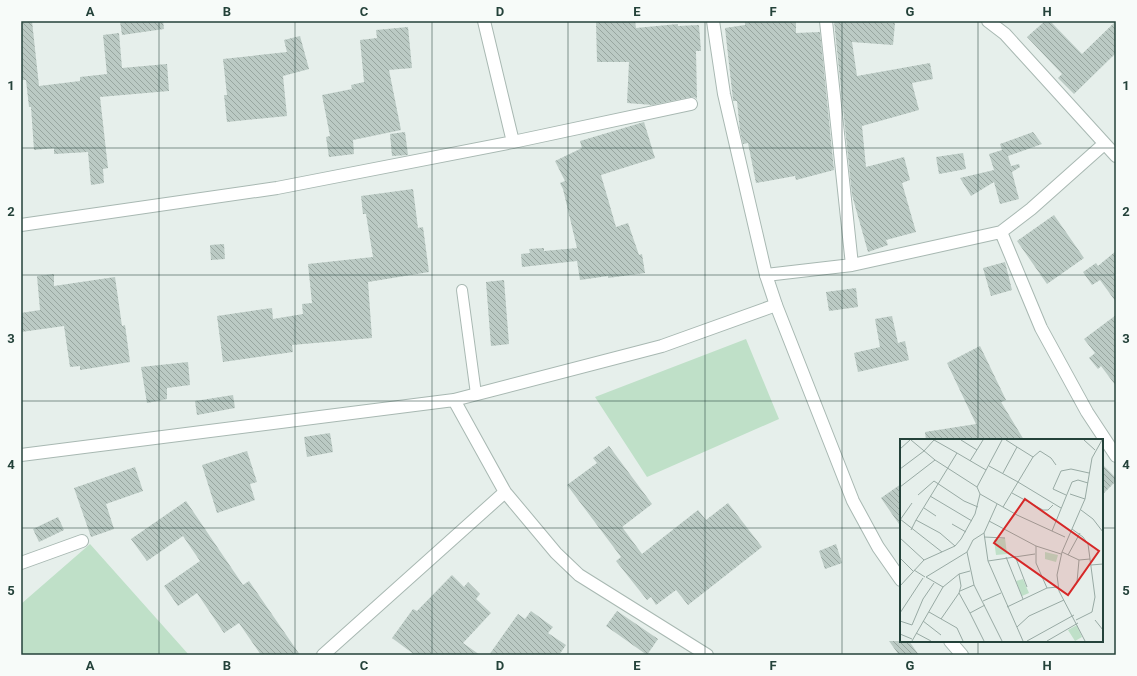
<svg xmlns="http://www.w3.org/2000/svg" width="1137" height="676" font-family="Roboto,sans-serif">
  <defs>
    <pattern id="building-back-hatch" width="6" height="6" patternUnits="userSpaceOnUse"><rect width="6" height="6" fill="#bbcac4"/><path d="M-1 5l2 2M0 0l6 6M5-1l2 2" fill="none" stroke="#98a6a0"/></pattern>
  </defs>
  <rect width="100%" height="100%" fill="#e6efeb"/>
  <path fill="#bfe0c8" d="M746,339L779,419L647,477L595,397Z
    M90,544L189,655H21V604Z"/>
  <path fill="url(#building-back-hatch)" d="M21,21H32L39,86L80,81V77L107,74L103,35L119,33L122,68L167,64L169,91L100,97L108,168L103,169L104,183L91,185L88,152L54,154V148L34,150L31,107H29L26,80H22Z
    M120,21H163L164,29L122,35Z
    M596,21H635L636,28L678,24V26L699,25L701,51H696L697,99L694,97H690L653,105L627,103L629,62H597Z
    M745,21H796V33L820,32L834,170L796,180L795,176L756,183L748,143L743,144L740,131L737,101H733V100L725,28L745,25Z
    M834,21H870L895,23L893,45L852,42L857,76L930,63L933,79L912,83L919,110L862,126L866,167L904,157L910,180L902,183L916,232L886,240L888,245L868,252L852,195Z
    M1045,21H1050L1082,54L1116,21V53L1074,94L1058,78L1062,74L1027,37Z
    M408,27L412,68L389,70L401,130L353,140L354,154L329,157L326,137L330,136L322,95L352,89L351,85L364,82L360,40L377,38L376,30Z
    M300,36L309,69L283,76L287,116L227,122L224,95H227L223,59L287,52L284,40Z
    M644,122L655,158L601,175L616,227L628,223L639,255L642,254L645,273L608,278V276L580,280L577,261L522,267L521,254L530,253L529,249L544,248V251L577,248L563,189L560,183L565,181L555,161L582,148L580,141Z
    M405,132L408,155L392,156L390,134Z
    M1033,132L1042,144L1008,156L1011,166L1019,164L1020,167L1012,172L1019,199L1000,204L994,182L971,196L960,178L994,170L989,154L1002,150L1000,144Z
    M963,153L966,169L939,174L936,157Z
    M413,189L418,228L423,227L429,272L368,282L372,338L292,345L293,352L223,362L217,316L272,308L273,319L303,314L302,304L312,303L308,264L373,257L366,214H363L361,196Z
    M1054,215L1084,258L1047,284L1017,241Z
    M224,244L225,259L211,260L210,245Z
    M1116,251V302L1100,280L1092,285L1083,272L1096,263L1098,266Z
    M1005,262L1012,290L991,296L983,268Z
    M54,274V286L115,277L122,326L125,325L130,362L80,370V366L70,367L64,326L21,332V313L40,310L37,276Z
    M504,280L509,344L491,346L486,282Z
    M856,288L858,307L829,311L826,292Z
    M1116,315V386L1101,366L1098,369L1089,358L1095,353L1084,339Z
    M892,316L898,343L905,341L909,360L858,372L854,353L880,347L875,319Z
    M980,346L1006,400L1001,402L1024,440H926L925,432L976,424L947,363Z
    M188,362L190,385L167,388V399L147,403L141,367Z
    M233,395L235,408L197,415L195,401Z
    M330,433L333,452L307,457L304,437Z
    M609,446L652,504L622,527L642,554L698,510L706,520L728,503L762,547L688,605L676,590L656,605L651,597L647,600L616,561L621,557L567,485L597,463L593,458Z
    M247,451L257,482L250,484L255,500L217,513L202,465Z
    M1102,464L1116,478V481L1102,495Z
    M135,467L143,491L106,504L114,529L91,537L74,488Z
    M901,484V527L881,498Z
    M186,501L243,585L249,581L300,655H261L239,623L224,633L197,593L178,606L164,586L200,561L183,536L147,561L131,539Z
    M58,517L64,530L39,542L33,529Z
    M836,544L842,563L825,569L819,551Z
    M452,575L464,587L468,582L480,594L476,599L491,613L463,643L480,655H415L392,638L413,609L417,611Z
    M531,611L553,627L548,633L566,645L559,655H489L518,614L525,619Z
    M617,611L658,639L647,655L606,626Z
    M889,641H909L919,655H899Z"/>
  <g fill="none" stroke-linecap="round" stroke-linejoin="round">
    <defs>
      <path id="service" d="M462,290L476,394"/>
      <path id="minor" d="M484,21L513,142
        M826,21L852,265
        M988,21L1005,34L1116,156
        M21,225L277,188L513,142L691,104
        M1001,232L1041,328L1087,412L1116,456
        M766,275L852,265L1001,232L1031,209L1104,144
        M454,400L505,492L556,553L579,575L707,655
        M21,455L454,400L662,346L776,305
        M21,563L82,541
        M323,655L505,492"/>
      <path id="tertiary" d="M713,21L724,94L766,275L776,305L853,501L878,547L901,580
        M950,641L962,655"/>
    </defs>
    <use href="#service" stroke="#a8b8b2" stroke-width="12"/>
    <use href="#minor" stroke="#a8b8b2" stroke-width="14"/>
    <use href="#tertiary" stroke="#a8b8b2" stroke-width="14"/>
    <use href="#service" stroke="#fff" stroke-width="10"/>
    <use href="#minor" stroke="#fff" stroke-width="12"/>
    <use href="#tertiary" stroke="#fff" stroke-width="12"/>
  </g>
  <path fill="none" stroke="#24423a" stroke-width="1" stroke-opacity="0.55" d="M159,21V655M295,21V655M432,21V655M568,21V655M705,21V655M842,21V655M978,21V440M21,148H1116M21,275H1116M21,401H1116M21,528H901M1102,528H1116M978,641V655"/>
  <g transform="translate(900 439)">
    <rect width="203" height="203" fill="#e6efeb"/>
    <path d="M105,99L107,115L96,116L94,101ZM145,113L158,116L156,123L145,120ZM123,140L129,154L122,157L116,142ZM177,186L182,198L175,202L168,191Z" fill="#bfe0c8"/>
    <path fill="none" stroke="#98aaa4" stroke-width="1" d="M61,1L77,11M184,1L195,11M0,10L10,1M57,14L86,31M133,18L140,12L151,19L156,26M70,22L83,1M89,27L118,43L133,18L117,8M0,30L24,12L34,1M103,34L117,8L106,1M0,48L35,21M77,48L102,1M112,54L143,71H148L153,66M80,55L117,76L165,98M170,55L185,60M18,56L34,42L64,62L78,68M166,56L153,50L161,32L171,30L189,34M30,57L72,82M97,65L84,94L88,122L123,202M103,68L118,43L161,69M24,69L36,77M181,71L193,80L203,93M0,80L42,113M0,81L12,64M16,81L57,14L34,1M89,82L136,107L161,115M52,85L66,93M172,90L183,98L188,105L195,158L192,173L176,181M11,91L16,81L40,94L55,107M152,92L172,43L178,41L188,44M84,94L73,101L67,113L74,146L102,202M84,98L105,99M0,99L24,121M136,107V124L147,149M162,113L179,121L190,120M168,116L180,94M115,117L127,148M106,118L123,160M0,119L13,132M88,122L135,115M191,126L203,125M14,131L25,138M70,132L59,135L61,147L59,154L70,174L85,166M177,143L179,121M0,147L24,121L55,107L61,100L75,75L80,55L77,48L35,21L11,1M43,148L26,138L67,113M60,152L74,146M83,162L101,154M107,168L147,149L158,148M29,173L57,189L63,202M0,174L23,139M70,174L84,202M41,180L59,154M195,181L203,191M0,182L12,186L23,160L34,144M23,182L41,196M117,188L129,177L164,161M16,194L31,202M0,195L12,200M12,202L43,148L59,135M127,202L174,176M147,202L178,184M185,202L159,152L157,136L162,113L185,60L192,19L202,1"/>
    <path fill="#d62828" fill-opacity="0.15" stroke="#d62828" stroke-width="2" d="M125,60L199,112L168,156L94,104Z"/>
    <rect width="203" height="203" fill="none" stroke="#24423a" stroke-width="2"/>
  </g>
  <rect width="1137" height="676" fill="none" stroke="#f7fbf9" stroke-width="44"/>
  <rect x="22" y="22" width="1093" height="632" fill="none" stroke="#24423a" stroke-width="1.5"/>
  <g font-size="13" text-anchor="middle" font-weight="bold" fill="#24423a">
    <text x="90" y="16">A</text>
    <text x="227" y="16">B</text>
    <text x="364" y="16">C</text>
    <text x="500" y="16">D</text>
    <text x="637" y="16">E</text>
    <text x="773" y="16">F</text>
    <text x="910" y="16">G</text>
    <text x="1047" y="16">H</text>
    <text x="11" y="90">1</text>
    <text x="1126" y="90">1</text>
    <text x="11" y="216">2</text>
    <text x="1126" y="216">2</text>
    <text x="11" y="343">3</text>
    <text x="1126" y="343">3</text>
    <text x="11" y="469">4</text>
    <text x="1126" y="469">4</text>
    <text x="11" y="595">5</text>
    <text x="1126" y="595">5</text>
    <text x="90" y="670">A</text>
    <text x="227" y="670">B</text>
    <text x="364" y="670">C</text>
    <text x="500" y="670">D</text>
    <text x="637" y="670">E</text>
    <text x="773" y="670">F</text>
    <text x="910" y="670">G</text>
    <text x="1047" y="670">H</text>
  </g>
</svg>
